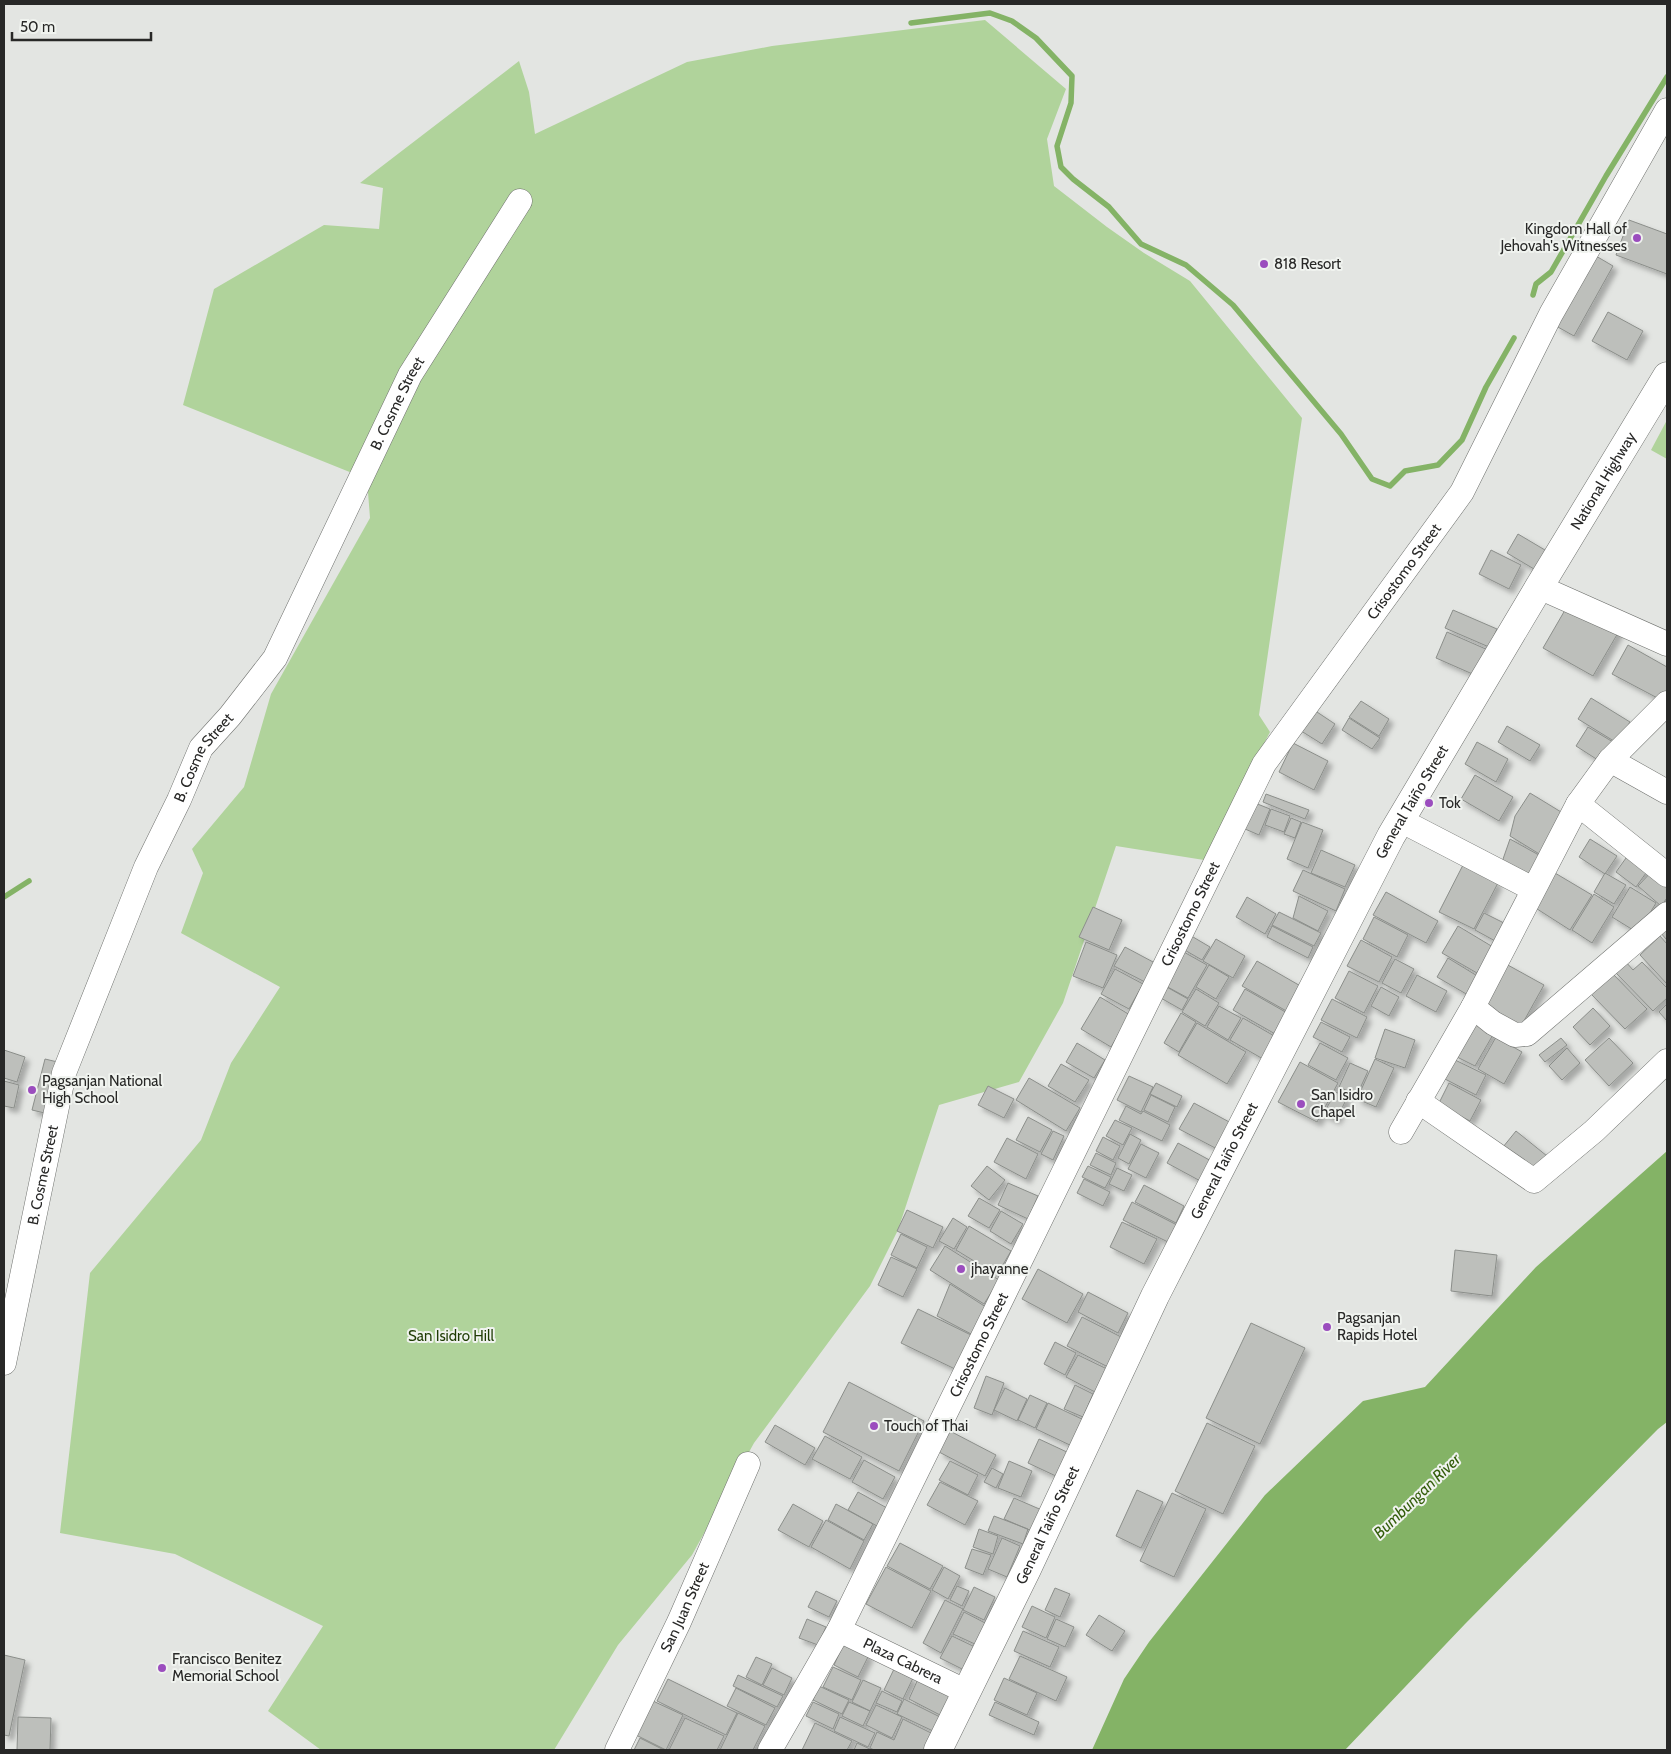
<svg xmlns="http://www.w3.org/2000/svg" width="1671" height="1754" font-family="Cabin,sans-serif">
  <defs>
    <filter id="shadow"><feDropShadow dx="4.5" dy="4.5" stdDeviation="2.5" flood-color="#0004"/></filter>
  </defs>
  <rect width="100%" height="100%" fill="#e3e5e2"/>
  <path fill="#b0d39b" d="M985,20L1066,89L1047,139L1054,186L1107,227L1144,253L1190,281L1302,418L1259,715L1270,732L1204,860L1116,846L1063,1003L1019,1082L939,1105L898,1230L870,1286L754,1443L692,1555L618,1645L554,1750H321L268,1711L323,1626L175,1554L60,1533L90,1273L201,1140L231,1063L280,987L181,933L203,873L192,849L244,787L271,694L370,518L367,479L183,405L214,289L324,225L379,229L383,188L360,183L519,61L529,92L535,134L687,62L772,46Z
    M1667,420V459L1651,450Z"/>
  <path fill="#84b366" d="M1667,1151V1422L1658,1429L1465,1624L1345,1750H1092L1124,1679L1149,1642L1265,1495L1363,1401L1425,1387L1536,1267Z"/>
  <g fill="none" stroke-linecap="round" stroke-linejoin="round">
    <path stroke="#84b366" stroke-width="5.5" d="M911,23L990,13L1012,21L1036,38L1072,76L1071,103L1057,146L1061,167L1073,179L1109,207L1141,244L1186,265L1233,305L1341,434L1372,479L1390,486L1405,471L1438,465L1462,440L1486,387L1514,338
      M1533,295L1536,284L1551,272L1606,176L1667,77
      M4,897L29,881"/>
  </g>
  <path fill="#bdbfbb" stroke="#8b8e8a" filter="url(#shadow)" d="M1629,220L1667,234V274L1616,255Z
    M1596,256L1613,266L1574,336L1556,326Z
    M1608,312L1643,331L1627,360L1592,341Z
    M1518,534L1550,553L1539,572L1507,553Z
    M1491,550L1521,565L1509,589L1479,574Z
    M1572,598L1622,626L1593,676L1543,648Z
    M1453,610L1497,629L1489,647L1445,628Z
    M1447,632L1488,650L1477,676L1436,658Z
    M1628,645L1667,667V698L1665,702L1612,674Z
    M1591,698L1630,722L1617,743L1578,719Z
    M1361,701L1389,719L1379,736L1349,717Z
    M1311,708L1335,724L1322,744L1298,729Z
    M1349,718L1380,738L1372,749L1342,730Z
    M1507,726L1540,745L1530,761L1498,742Z
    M1588,727L1613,742L1601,762L1576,746Z
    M1477,742L1508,759L1496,782L1465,764Z
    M1293,743L1328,761L1314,790L1279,772Z
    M1475,775L1513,797L1499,821L1461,799Z
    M1530,793L1566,815L1541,855L1510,836L1515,816Z
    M1266,794L1309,810L1305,819L1263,802Z
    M1255,803L1270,809L1259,835L1245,829Z
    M1271,809L1290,816L1284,832L1265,825Z
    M1291,818L1301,822L1295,838L1284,834Z
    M1302,822L1323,830L1308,868L1287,859Z
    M1510,839L1546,859L1535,878L1502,862Z
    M1590,839L1617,856L1605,874L1579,857Z
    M1321,850L1355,865L1345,887L1311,873Z
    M1631,851L1651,866L1636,887L1616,872Z
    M1463,865L1498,883L1474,929L1439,912Z
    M1655,868L1667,879V898L1661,906L1638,886Z
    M1303,870L1345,889L1336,911L1293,891Z
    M1555,873L1592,895L1570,930L1534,907Z
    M1605,873L1626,885L1614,904L1594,892Z
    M1630,887L1656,903L1638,933L1612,917Z
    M1386,892L1438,921L1426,943L1373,915Z
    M1594,894L1614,907L1592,943L1572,930Z
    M1299,896L1328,911L1318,931L1293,918Z
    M1247,897L1276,914L1265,934L1236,917Z
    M1093,907L1122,920L1109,950L1079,937Z
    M1279,912L1321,933L1314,946L1272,925Z
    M1484,913L1506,924L1497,942L1475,930Z
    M1374,917L1408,935L1397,957L1363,939Z
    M1667,923V940L1659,931Z
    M1272,926L1313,947L1308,958L1267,937Z
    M1458,926L1493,947L1477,973L1442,953Z
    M1188,934L1210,947L1202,960L1181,948Z
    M1660,936L1667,944V984L1640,955Z
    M1216,939L1245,956L1233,978L1203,961Z
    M1361,940L1392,957L1379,982L1347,966Z
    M1086,942L1117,955L1103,988L1073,976Z
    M1125,947L1155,963L1145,982L1114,966Z
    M1182,951L1207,965L1188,998L1162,984Z
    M1448,958L1479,977L1468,995L1437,977Z
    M1395,959L1414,969L1401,993L1382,983Z
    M1257,961L1304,988L1290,1013L1242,986Z
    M1626,962L1633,970L1642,962L1667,988V998L1653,1011L1615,972Z
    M1506,964L1544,985L1520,1028L1482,1007Z
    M1209,965L1229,977L1216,999L1196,987Z
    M1115,969L1143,984L1129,1009L1101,994Z
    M1349,971L1378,986L1364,1013L1335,998Z
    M1612,973L1647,1009L1625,1029L1591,994Z
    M1417,975L1447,991L1436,1012L1406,996Z
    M1165,986L1188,999L1182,1010L1159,997Z
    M1381,987L1399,997L1389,1016L1371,1006Z
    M1196,989L1219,1003L1205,1026L1182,1012Z
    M1245,989L1289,1014L1277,1035L1233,1010Z
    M1100,997L1130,1015L1111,1047L1081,1029Z
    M1332,999L1367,1017L1357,1038L1321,1020Z
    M1667,1004V1021L1659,1012Z
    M1219,1006L1241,1018L1228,1040L1207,1027Z
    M1593,1008L1610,1026L1590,1045L1573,1027Z
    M1181,1013L1196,1022L1179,1052L1164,1043Z
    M1243,1018L1276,1037L1263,1059L1230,1040Z
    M1321,1022L1350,1037L1342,1052L1313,1037Z
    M1473,1022L1494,1033L1475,1066L1455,1056Z
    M1197,1023L1246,1052L1227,1084L1178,1055Z
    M1385,1029L1415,1040L1405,1068L1375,1058Z
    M1496,1037L1522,1052L1504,1084L1478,1069Z
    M1561,1038L1567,1045L1545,1062L1539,1055Z
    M1609,1038L1633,1063L1609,1086L1585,1060Z
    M1077,1043L1105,1060L1094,1078L1066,1062Z
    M1320,1043L1348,1058L1336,1080L1308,1065Z
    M1567,1048L1580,1063L1562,1080L1549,1066Z
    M4,1050L25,1057L17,1082L4,1078Z
    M45,1059L66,1064L53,1115L32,1110Z
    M1375,1059L1394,1068L1376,1107L1357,1099Z
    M1453,1059L1486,1075L1476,1095L1443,1078Z
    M1300,1062L1338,1083L1317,1122L1278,1102Z
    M1350,1063L1368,1071L1357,1095L1339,1087Z
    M1061,1064L1089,1080L1075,1102L1048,1086Z
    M1129,1076L1153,1087L1141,1112L1117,1100Z
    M1029,1078L1080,1108L1066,1131L1016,1100Z
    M4,1081L19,1085L14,1108L4,1106Z
    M1156,1083L1182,1096L1177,1107L1150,1094Z
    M1449,1083L1481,1100L1470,1121L1438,1105Z
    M988,1086L1014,1099L1004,1118L978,1105Z
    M1336,1092L1347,1098L1336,1120L1323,1114Z
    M1151,1095L1175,1107L1168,1122L1144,1110Z
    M1194,1103L1233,1124L1219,1150L1179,1129Z
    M1126,1106L1141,1114L1143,1111L1170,1125L1162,1141L1119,1120Z
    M1028,1117L1052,1130L1040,1152L1016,1140Z
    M1115,1120L1132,1128L1123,1145L1106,1136Z
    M1053,1131L1064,1136L1053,1160L1041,1154Z
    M1516,1131L1547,1156L1534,1172L1503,1147Z
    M1130,1134L1141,1140L1129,1164L1118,1158Z
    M1103,1137L1120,1146L1113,1160L1096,1151Z
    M1007,1138L1038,1154L1026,1179L994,1162Z
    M1178,1143L1215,1163L1204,1183L1167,1163Z
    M1141,1144L1159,1153L1146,1178L1128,1169Z
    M1096,1153L1116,1163L1111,1175L1090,1165Z
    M987,1166L1005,1180L989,1200L971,1186Z
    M1088,1166L1111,1177L1105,1188L1082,1177Z
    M1117,1168L1132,1175L1124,1191L1109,1184Z
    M1084,1179L1110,1192L1103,1206L1077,1193Z
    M1008,1183L1038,1196L1028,1219L998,1205Z
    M1144,1185L1184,1206L1176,1223L1135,1202Z
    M979,1198L1000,1210L989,1228L968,1216Z
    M1132,1202L1177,1225L1168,1242L1123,1220Z
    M907,1210L943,1227L933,1248L897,1231Z
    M1001,1211L1023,1224L1011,1244L990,1231Z
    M953,1218L967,1227L954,1249L939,1241Z
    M1122,1222L1157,1239L1144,1264L1110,1247Z
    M969,1226L1011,1251L997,1275L956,1250Z
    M901,1234L927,1247L917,1268L891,1255Z
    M945,1246L999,1280L984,1304L930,1270Z
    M1455,1250L1497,1255L1492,1296L1451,1291Z
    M891,1257L917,1269L903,1297L878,1285Z
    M1038,1269L1083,1294L1067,1323L1022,1299Z
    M950,1284L989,1309L973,1335L937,1316Z
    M1088,1292L1128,1313L1118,1333L1078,1312Z
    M918,1309L971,1335L955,1369L901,1343Z
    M1082,1317L1123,1338L1108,1367L1067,1346Z
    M1251,1323L1305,1348L1260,1444L1206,1418Z
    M1055,1342L1076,1353L1065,1375L1044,1364Z
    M1078,1355L1107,1369L1095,1392L1066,1377Z
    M986,1376L1004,1383L992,1415L974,1408Z
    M849,1382L924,1421L899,1471L823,1432Z
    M1075,1385L1093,1394L1083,1417L1064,1409Z
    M1005,1388L1027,1399L1017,1421L994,1410Z
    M1030,1395L1047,1403L1035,1428L1018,1420Z
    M1048,1403L1086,1421L1074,1447L1036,1429Z
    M1207,1423L1255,1446L1223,1514L1175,1491Z
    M775,1425L815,1448L805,1465L765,1442Z
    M950,1431L996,1455L985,1476L939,1452Z
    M825,1436L862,1457L850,1479L812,1459Z
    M1039,1439L1069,1453L1058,1477L1028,1463Z
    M864,1460L895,1477L883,1499L852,1482Z
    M950,1461L978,1475L968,1495L939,1480Z
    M1009,1461L1032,1471L1021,1497L998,1488Z
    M992,1468L1003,1474L996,1488L984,1482Z
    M940,1482L978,1501L965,1525L927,1505Z
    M1137,1490L1163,1502L1141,1548L1116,1536Z
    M858,1492L887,1508L877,1526L848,1510Z
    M1172,1493L1206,1509L1174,1577L1140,1561Z
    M1014,1498L1044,1511L1034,1532L1004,1519Z
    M793,1504L823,1521L809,1547L778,1530Z
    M836,1504L873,1524L864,1540L828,1520Z
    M994,1516L1028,1529L1023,1544L988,1531Z
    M826,1520L864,1541L850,1569L811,1547Z
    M979,1529L998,1536L993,1554L973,1547Z
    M1002,1538L1020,1546L1007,1577L988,1569Z
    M900,1543L943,1566L930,1589L887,1566Z
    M972,1549L991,1555L983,1575L965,1568Z
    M886,1567L931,1591L912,1628L866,1604Z
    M944,1567L960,1576L948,1599L932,1590Z
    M957,1586L969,1591L962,1606L950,1600Z
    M974,1587L995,1597L984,1620L963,1610Z
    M1055,1588L1070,1594L1060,1617L1045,1610Z
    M816,1591L837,1601L829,1617L808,1607Z
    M945,1600L963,1609L941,1653L923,1643Z
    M1032,1606L1055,1617L1046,1638L1022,1627Z
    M964,1612L987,1624L977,1645L953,1634Z
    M1099,1615L1125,1631L1112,1651L1086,1635Z
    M807,1619L826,1627L818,1645L799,1638Z
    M1056,1619L1074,1627L1065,1647L1047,1639Z
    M1023,1631L1059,1647L1050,1667L1014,1651Z
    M952,1636L975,1647L964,1670L940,1658Z
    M844,1643L869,1655L858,1677L834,1665Z
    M4,1655L25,1660L9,1736L4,1735Z
    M1020,1656L1067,1677L1056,1701L1009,1679Z
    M756,1657L772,1664L762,1685L746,1677Z
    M833,1667L861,1680L852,1700L823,1687Z
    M772,1668L792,1678L784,1695L763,1685Z
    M894,1669L913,1678L903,1699L884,1690Z
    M738,1675L783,1696L777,1707L733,1686Z
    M1004,1678L1037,1693L1027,1715L994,1700Z
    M668,1679L737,1713L726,1735L657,1701Z
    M918,1679L950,1695L940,1715L909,1699Z
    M863,1680L881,1688L870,1711L852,1702Z
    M819,1686L849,1700L842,1714L813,1700Z
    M736,1688L775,1708L766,1725L727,1706Z
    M882,1691L902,1701L897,1712L876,1703Z
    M904,1699L940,1717L933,1731L897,1714Z
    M653,1701L683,1715L666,1750L636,1735Z
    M813,1702L839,1714L833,1729L806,1716Z
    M849,1702L870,1711L863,1726L842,1716Z
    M995,1702L1039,1722L1034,1735L989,1715Z
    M876,1705L902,1717L892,1738L866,1725Z
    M738,1713L765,1726L753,1750H720Z
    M18,1717L51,1718L50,1750H17Z
    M840,1717L875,1733L868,1747L834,1731Z
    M685,1718L724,1736L717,1750H669Z
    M903,1719L933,1734L925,1750H874L870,1748L877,1732L894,1740Z
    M815,1723L852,1741L847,1750H802Z
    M640,1738L664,1750H634Z
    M857,1743L872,1750H854Z"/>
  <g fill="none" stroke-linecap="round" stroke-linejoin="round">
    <defs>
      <g id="minor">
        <path d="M1539,587L1667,644"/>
        <path d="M1667,703L1610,760L1578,804L1473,1007L1493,1023L1515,1035L1527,1034L1667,914"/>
        <path d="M1610,760L1667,792"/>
        <path d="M1578,804L1667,875"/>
        <path d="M1400,820L1533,889"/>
        <path d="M1418,1101L1534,1181L1594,1131L1667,1061"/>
        <path d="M1401,1132L1473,1007"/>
        <path id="s1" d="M4,1363L64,1073L146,867L179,800L201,748L230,716L275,658L410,375L520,201"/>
        <path id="s2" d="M839,1630L967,1692"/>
        <path id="s3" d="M617,1750L679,1622L748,1464"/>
        <path id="s4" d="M770,1750L839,1630L1264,764L1462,492L1551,314L1667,110"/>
      </g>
      <g id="major">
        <path id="s5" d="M938,1750L1027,1569L1155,1296L1391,836L1539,587L1667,376"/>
      </g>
    </defs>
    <use href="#minor" stroke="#6f716e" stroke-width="25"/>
    <use href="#major" stroke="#6f716e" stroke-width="29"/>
    <use href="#minor" stroke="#fff" stroke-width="24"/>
    <use href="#major" stroke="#fff" stroke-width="28"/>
  </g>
  <g fill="#9b4dbe" stroke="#f0f3ef" stroke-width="2">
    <circle cx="1637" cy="238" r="5"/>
    <circle cx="1264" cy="264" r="5"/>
    <circle cx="1429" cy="803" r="5"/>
    <circle cx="32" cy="1090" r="5"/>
    <circle cx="1301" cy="1104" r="5"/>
    <circle cx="961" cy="1269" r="5"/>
    <circle cx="1327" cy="1327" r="5"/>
    <circle cx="874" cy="1426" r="5"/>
    <circle cx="162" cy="1668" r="5"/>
  </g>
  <g text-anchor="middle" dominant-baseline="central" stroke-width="4" stroke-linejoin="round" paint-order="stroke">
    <g font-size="15" fill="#282827" stroke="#f0f3ef" text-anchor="start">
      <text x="1627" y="229" text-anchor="end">Kingdom Hall of<tspan x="1627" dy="17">Jehovah's Witnesses</tspan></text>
      <text x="1274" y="264">818 Resort</text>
      <text x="1439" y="803">Tok</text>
      <text x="42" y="1081">Pagsanjan National<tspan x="42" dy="17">High School</tspan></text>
      <text x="1311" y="1095">San Isidro<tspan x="1311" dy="17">Chapel</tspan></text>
      <text x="971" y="1269">jhayanne</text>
      <text x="1337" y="1318">Pagsanjan<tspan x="1337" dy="17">Rapids Hotel</tspan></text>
      <text x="884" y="1426">Touch of Thai</text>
      <text x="172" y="1659">Francisco Benitez<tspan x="172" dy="17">Memorial School</tspan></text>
    </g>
    <g font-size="15" fill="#282827" stroke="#f0f3ef">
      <text stroke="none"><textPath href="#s1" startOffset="1048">B. Cosme Street</textPath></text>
      <text stroke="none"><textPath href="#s5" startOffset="1434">National Highway</textPath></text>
      <text stroke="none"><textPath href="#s4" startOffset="1341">Crisostomo Street</textPath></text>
      <text stroke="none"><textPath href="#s1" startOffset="642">B. Cosme Street</textPath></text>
      <text stroke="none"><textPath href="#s5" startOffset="1060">General Taiño Street</textPath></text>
      <text stroke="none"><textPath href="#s4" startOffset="936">Crisostomo Street</textPath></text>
      <text stroke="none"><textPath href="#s5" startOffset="655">General Taiño Street</textPath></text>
      <text stroke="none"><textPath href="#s1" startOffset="192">B. Cosme Street</textPath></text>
      <text stroke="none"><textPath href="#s4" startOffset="456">Crisostomo Street</textPath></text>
      <text stroke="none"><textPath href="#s5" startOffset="250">General Taiño Street</textPath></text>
      <text stroke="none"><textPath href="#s3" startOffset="158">San Juan Street</textPath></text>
      <text stroke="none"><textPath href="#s2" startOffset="71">Plaza Cabrera</textPath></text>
    </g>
    <g font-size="15" fill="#1f3c04" stroke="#f0f3ef">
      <text x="451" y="1336">San Isidro Hill</text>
    </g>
    <g font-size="16" font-style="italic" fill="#345e0c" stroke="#f0f3ef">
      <text transform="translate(1417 1496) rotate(-44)">Bumbungan River</text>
    </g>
  </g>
  <rect width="1671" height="1754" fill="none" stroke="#282827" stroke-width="10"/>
  <path d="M12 32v8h139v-8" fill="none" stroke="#282827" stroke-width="2.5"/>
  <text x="20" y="32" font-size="15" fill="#282827" stroke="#f0f3ef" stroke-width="4" paint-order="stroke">50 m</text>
</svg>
